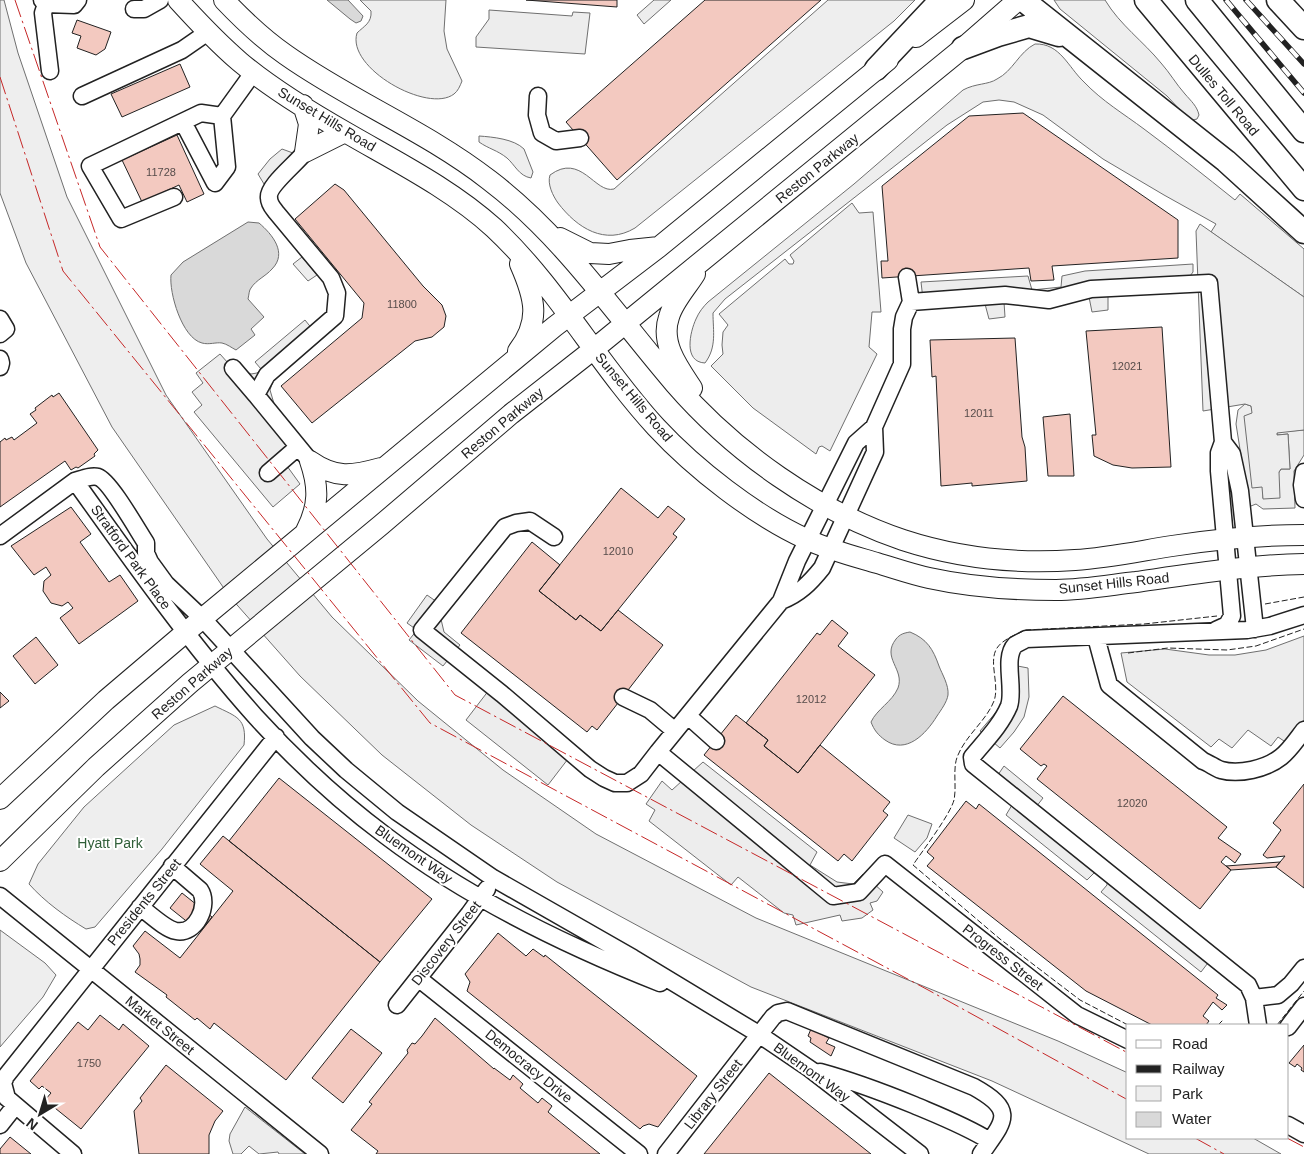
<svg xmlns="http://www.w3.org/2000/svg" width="1304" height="1154" font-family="Helvetica,sans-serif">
  <rect width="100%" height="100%" fill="#fff"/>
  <path fill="#eee" stroke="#6f6f6f" d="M0,0H4L18,53L67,197L166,395L267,539L332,617L418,701L503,770L596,834L756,918L1058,1041L1128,1073V1138H1253L1281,1154H1149L992,1081L751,987L557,882L471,825L382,755L300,676L230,597L112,427L26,263L0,193Z
    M360,0H446L444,31L447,49L462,81C460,86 458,91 454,94C428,114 346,68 357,33C364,26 372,23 371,11Z
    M828,0H915L894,21L635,228C605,246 577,228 558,203C553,196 547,184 550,175C581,152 595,194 614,189Z
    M1054,0H1105C1120,25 1143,41 1161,63C1170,73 1176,84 1185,94C1191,101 1197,106 1199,115L1197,119L1193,120L1182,112L1167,96L1060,9Z
    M1035,44C1060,43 1068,67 1084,82C1102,101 1124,114 1144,129C1175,152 1205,176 1235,200L1240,194L1304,249V297L1211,232L1216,224L1164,195L1103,159L1043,115L1014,102L999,100L983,102L947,125L725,299L713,313C713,331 717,347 705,363C683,362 690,332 696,319C699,312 703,307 708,302L854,184L963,90C976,83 988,85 997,79C1013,71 1019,52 1035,44Z
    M479,136C493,137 514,139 524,149L533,172L531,178C519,176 515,165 507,158C497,150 489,149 479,142Z
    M1245,404L1251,406L1253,413L1261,486L1263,488V498L1281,469H1290L1288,434L1277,435V432L1304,430V455L1294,471L1295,508L1263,509L1256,504L1251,506L1248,500L1236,424L1238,410Z
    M215,706C237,717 247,718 244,745L162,849L95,927L86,929C66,917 45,902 29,884L38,864L84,807L174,725Z
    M0,930L45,963L56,975L43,997L0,1047Z"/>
  <path fill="#ededed" stroke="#6f6f6f" d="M654,0H671L644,24L637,15Z
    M489,10L572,16L573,12L590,13L585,54L476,47V37L489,19Z
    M282,149L293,153L264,184L258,174L270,159Z
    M852,203L859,213L873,212L881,312H872L869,347L877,354L830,451L822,446L819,447L816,454L753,408L711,366L723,354L722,345L723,332L728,325L719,314L785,259L789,264H793L794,261L790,255Z
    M1200,224L1304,297V430L1277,433V435L1288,434L1290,469H1281L1279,472L1280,498L1263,499L1262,487L1252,488L1244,416L1252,413L1251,406L1245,404L1203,411L1196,231Z
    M302,257L317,275L308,281L293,264Z
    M1193,264V272L1179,291L1108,294V310L1092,312L1089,297L1004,302L1005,317L989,319L985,304L924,308L921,282L1028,276L1032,290L1061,287L1062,276L1085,271Z
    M305,320L321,340L274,378L270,390L275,407L310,448L287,466L300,484L273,507L194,412L202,405L192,392L203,383L196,373L220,354L228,363L251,374L257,373L261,369L255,362Z
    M427,595L437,602L444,632L460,645L443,666L409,640L417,630L407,623Z
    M1304,636V720L1287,743L1278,737L1271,746L1248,730L1232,748L1219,739L1211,747L1127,682L1121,653L1165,649L1209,655H1235L1266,650Z
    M1002,663L1028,668L1029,697L1024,717L1014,732L1000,748L980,731L1003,704L1004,690Z
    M489,690L571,755L548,785L466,720Z
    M703,762L817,852L810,865L837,882L853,884L863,874L883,892L877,901L870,903L873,910L862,918L842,921L840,915L796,925L793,915L784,913L738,877L731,885L649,821L655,810L646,804L662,781L672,790Z
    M1004,766L1043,798L1036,807L1217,951L1201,972L1101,892L1107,885V881L1098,873H1094L1087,880L1006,815L1012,805L989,788Z
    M908,815L932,824L927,838L915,852L894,838Z
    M245,1107L305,1154H279L278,1152L259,1154L249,1146L241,1154H233L229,1141L230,1134Z"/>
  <path fill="#d9d9d9" stroke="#6f6f6f" d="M327,0H348L363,16L361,21L356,23L350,19Z
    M248,222L259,223C272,234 288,253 272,269C266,276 256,280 251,288C249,290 249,295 248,299L264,317L251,329L255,335L236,350C232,348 227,344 222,343C216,342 209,345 202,343C182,338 169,293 171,275L183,262Z
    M910,632C927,639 933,649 939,666C942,674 949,685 948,695C947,702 941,710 937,716C926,734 906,755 885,740C878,735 874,730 871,722C877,709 892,702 898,688C905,669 881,658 896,639C900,634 904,633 910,632Z"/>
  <path fill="#f3c9c0" stroke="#222" d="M526,0H617V7Z
    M705,0H821L617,180L566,122Z
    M77,20L111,32L105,49L96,55L77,48L81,36L72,33Z
    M180,64L190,87L122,117L111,94Z
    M1023,113L1178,220V258L1052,266L1054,280L1031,281L1029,268L882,278L881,261H888L882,186L969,116Z
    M177,135L204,194L187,202L179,185L142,202L122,160Z
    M335,184L344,190L423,286L442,305L446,316L444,327L432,337L415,341L312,423L281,386L362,318L364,303L295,219Z
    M1162,327L1171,467L1132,468L1113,465L1094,456L1092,435H1096L1086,331Z
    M1015,338L1022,437L1025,447L1027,481L972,486V483L941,486L936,376L932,377L930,340Z
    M59,393L98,450L94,454L95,456L78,468L76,467L71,470L65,461L0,507V442L5,438L6,440L12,437L14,440L37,423L30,414L36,410L35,408L52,395L53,397Z
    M1070,414L1074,476H1048L1043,417Z
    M621,488L658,518L668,506L685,519L673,534L677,537L601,631L580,615L576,620L539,591Z
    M71,507L91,534L80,542L109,582L120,575L138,601L79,644L60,618L73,608L68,602L62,606L51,603L43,591L44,581L51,575L46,567L34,575L11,546Z
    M532,542L560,565L539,591L576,620L580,615L601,631L618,610L663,645L597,730L592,726L587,732L461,633Z
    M832,620L848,633L838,646L875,675L798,773L764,746L768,740L746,723L817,633L820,635Z
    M36,637L58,665L35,684L13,656Z
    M0,692L9,701L0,708Z
    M1063,696L1227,827L1218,838L1241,854L1235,863L1226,856L1221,862L1231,870L1200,909L1037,779L1047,766L1044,764L1041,766L1020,749Z
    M736,715L768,740L764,746L798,773L820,745L890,802L883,811L888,815L852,861L844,854L838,861L704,755Z
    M279,778L432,899L380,962L229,841Z
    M1304,784V888L1276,867L1285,856L1267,858L1263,855L1281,830L1273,823Z
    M966,801L976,809L979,804L1218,995L1216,998L1227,1005L1222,1010L1213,1002L1203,1016L1209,1021L1206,1025H1152L1086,991L927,866L934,858L927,852Z
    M223,836L380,962L286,1080L214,1023L210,1029L197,1018L195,1020L166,997L167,995L135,972L140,965V959L139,954L133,946L145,931L180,958L233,891L200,864Z
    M1280,862L1276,867L1231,870L1226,866Z
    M182,893L212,917L200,932L170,908Z
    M498,933L526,956L533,949L544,957L545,955L697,1076L658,1127L649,1124L643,1126L640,1129L467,991L470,982L465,974Z
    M100,1015L119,1030L123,1024L149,1046L81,1129L45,1100L51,1093L42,1086L39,1089L30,1081L78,1022L88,1030Z
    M435,1018L494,1069V1068L510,1080L513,1075L523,1084L520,1088L538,1103L542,1098L552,1106L548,1112L600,1154H376L378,1151L351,1130L372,1104L369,1102L408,1053L407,1050L412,1043L415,1044L422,1036Z
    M351,1029L382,1053L343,1103L312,1078Z
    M811,1029L829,1038L826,1043L835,1047L831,1056L810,1042L811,1038L808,1036Z
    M1304,1045V1072L1301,1070L1302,1068L1297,1064L1295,1067L1289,1063Z
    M166,1065L223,1111L215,1121L209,1135V1154H139L134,1111L142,1101L140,1098Z
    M769,1073L871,1154H704Z
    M10,1137L31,1154H0V1149Z"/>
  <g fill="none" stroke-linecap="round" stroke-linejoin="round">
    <defs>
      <path id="minor" d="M42,0L46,4L74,5L78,0
        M46,4L43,13L50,71
        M134,9H144L160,0
        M82,96L182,50L208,32
        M538,96L537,115L542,133L556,141L580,138
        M183,122L215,183L227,167L222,116
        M305,152C296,164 267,186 269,198C269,204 273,208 276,212L331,278L337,293L335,316L267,375L256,395L310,461
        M174,197L121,219L90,166L201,113L222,116L253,73
        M911,302L1005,295L1049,300L1091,289L1209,283L1223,442L1219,453V471L1232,616L1227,625L1216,630
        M0,319L6,329L0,334
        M0,359L1,363L0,367
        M233,368L256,395
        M1223,442L1232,454L1240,491L1255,629
        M1304,472L1302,485L1304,499
        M268,473L298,447
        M75,481C132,561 190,643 255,716C295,760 339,801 386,836C468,898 564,945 660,983
        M0,536L75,481C82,479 91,475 98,477C110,481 138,531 146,543V553L150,562L166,584L203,619L312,738L346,770L397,812L493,878L633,958L760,1035L810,1069L920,1154
        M554,537L530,521L516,523L505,527L422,630L502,694L590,769L604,778L615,783H627L641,774L658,752L781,601L797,561L856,443L874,427L902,364V329L904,317L911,302L907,277
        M781,601C799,594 810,583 822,568L875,452L874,427
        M1096,637L1109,685L1203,761C1209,763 1215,768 1221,770C1239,775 1266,769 1281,757C1290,750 1297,739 1304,730
        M623,697L650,710L675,731
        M688,716L716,741
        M658,752L833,896L859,892L885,864L1077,1015L1128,1040
        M0,896L320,1154
        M140,907C149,913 165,929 176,931C196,935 210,905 200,890L172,866
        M418,978L639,1154
        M1254,998L1278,995L1291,984L1304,968
        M397,1005L469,914L487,889
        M1258,1025L1254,998L1248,985L973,764L972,757C985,741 1001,725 1009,706C1015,689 1003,658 1015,645C1018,643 1023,641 1026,639L1247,630L1270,626L1304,615
        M1288,1027L1304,1006
        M820,1072C853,1081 882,1092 914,1105C940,1116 966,1126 990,1141
        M0,1125L15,1106
        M1288,1125L1304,1134
        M73,1154L7,1098L3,1083L6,1076L276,737
        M666,1154L773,1017L778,1013L787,1011L974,1087C1017,1111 1004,1121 981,1154"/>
      <path id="major" d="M178,0C198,22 218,43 240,62C272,89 310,112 347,133C397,162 451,189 494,228C557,287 598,364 656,427C695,469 754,515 806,539C829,550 853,556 877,563C894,568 911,574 929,578C970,587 1014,590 1056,590C1083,590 1110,585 1136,582C1192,574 1248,565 1304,564
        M224,0C243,20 263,39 286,55C351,101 426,131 489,180C563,236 615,314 675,384C734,452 817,511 903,540C958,558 1018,564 1075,560C1108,558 1140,551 1172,546C1216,539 1260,535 1304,535
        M916,37L964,0
        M303,105L309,124L305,152
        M305,152L345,132
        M560,238L590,253L609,254L630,250L659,247
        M518,351C541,321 535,298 520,264
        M692,388C678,367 660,343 669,317C673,302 687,287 695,274
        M310,461C336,479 352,476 381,468
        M306,531C319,506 319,487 310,461
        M0,799L106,700L186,632L554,327L659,247L888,60
        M0,861L96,767L190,683L381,525L511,414L594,349L963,48L1018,0"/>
      <path id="highway" d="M1023,0L1226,161L1304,232
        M1146,0L1304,189
        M1197,0L1304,131
        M1278,0L1304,28
        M963,48L998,35L1029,26L1059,35
        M876,69L941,0"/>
    </defs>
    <use href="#minor" stroke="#222" stroke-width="19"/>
    <use href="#major" stroke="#222" stroke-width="22"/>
    <use href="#highway" stroke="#222" stroke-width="25"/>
    <use href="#minor" stroke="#fff" stroke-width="16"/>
    <use href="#major" stroke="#fff" stroke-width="20"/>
    <use href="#highway" stroke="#fff" stroke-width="22"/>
    <defs>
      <path id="rail" d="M1226,0L1304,93
        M1246,0L1304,64"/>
    </defs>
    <use href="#rail" stroke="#222" stroke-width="5.5"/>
    <use href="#rail" stroke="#fff" stroke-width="4" stroke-dasharray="11" stroke-linecap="butt"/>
    <path stroke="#222" stroke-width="1" stroke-dasharray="6 2.5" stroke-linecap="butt" d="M1265,604L1304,597
      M1128,653L1168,648L1227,650L1256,646L1304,629
      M1128,1025L1080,1000L1000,939L913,865C923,850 950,815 954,800C957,786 952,768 958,755C967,734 986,721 994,701C1000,684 988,662 997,648C1003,639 1017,634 1026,630L1144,624L1217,616
      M1218,1025L1224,1019
      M1277,1025L1304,991"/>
    <path stroke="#c62828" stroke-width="1" stroke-dasharray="18 4 2.5 4" stroke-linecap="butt" d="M15,0L100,247L455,695L1128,1053
      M0,77L63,271L430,723L930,991L1128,1100
      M1195,1138L1224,1154
      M1287,1138L1304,1147"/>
  </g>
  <g text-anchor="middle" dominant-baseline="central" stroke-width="4" stroke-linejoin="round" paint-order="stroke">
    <g font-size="11" fill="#564c4a">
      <text x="161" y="172">11728</text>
      <text x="402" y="304">11800</text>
      <text x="1127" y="366">12021</text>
      <text x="979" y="413">12011</text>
      <text x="618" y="551">12010</text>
      <text x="811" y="699">12012</text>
      <text x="1132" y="803">12020</text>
      <text x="89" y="1063">1750</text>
    </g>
    <g font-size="14" fill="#222" stroke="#fff">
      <text transform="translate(1224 95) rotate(50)">Dulles Toll Road</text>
      <text transform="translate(327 119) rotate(31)">Sunset Hills Road</text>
      <text transform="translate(817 168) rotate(-39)">Reston Parkway</text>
      <text transform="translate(634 397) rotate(50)">Sunset Hills Road</text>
      <text transform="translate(502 423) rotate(-40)">Reston Parkway</text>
      <text transform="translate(131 557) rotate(54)">Stratford Park Place</text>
      <text transform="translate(1114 583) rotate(-6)">Sunset Hills Road</text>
      <text transform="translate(192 683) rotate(-41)">Reston Parkway</text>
      <text transform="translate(414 854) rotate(35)">Bluemont Way</text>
      <text transform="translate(144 902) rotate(-51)">Presidents Street</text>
      <text transform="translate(446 943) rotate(-52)">Discovery Street</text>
      <text transform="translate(1003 957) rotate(38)">Progress Street</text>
      <text transform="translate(160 1025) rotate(39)">Market Street</text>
      <text transform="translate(529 1066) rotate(39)">Democracy Drive</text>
      <text transform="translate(812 1072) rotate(36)">Bluemont Way</text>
      <text transform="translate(713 1094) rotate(-52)">Library Street</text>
    </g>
    <g font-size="14" fill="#2f5e38" stroke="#fff">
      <text x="110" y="843">Hyatt Park</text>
    </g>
  </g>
  <rect x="1126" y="1024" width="162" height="115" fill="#ffffff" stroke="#a7a7a7"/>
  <rect x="1136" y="1040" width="25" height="8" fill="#ffffff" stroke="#a7a7a7"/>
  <text x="1172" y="1049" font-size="15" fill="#222222">Road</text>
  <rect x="1136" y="1065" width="25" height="8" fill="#222222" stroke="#a7a7a7"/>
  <text x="1172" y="1074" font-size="15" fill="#222222">Railway</text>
  <rect x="1136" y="1086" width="25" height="15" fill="#eeeeee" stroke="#a7a7a7"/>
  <text x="1172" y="1099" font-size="15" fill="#222222">Park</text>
  <rect x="1136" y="1112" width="25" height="15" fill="#d9d9d9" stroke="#a7a7a7"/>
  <text x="1172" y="1124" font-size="15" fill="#222222">Water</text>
  <g transform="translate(40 1114) rotate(218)" stroke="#ffffff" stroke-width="4" paint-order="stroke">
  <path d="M0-4L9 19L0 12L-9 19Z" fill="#222222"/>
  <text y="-8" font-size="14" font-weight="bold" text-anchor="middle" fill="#222222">N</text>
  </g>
</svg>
